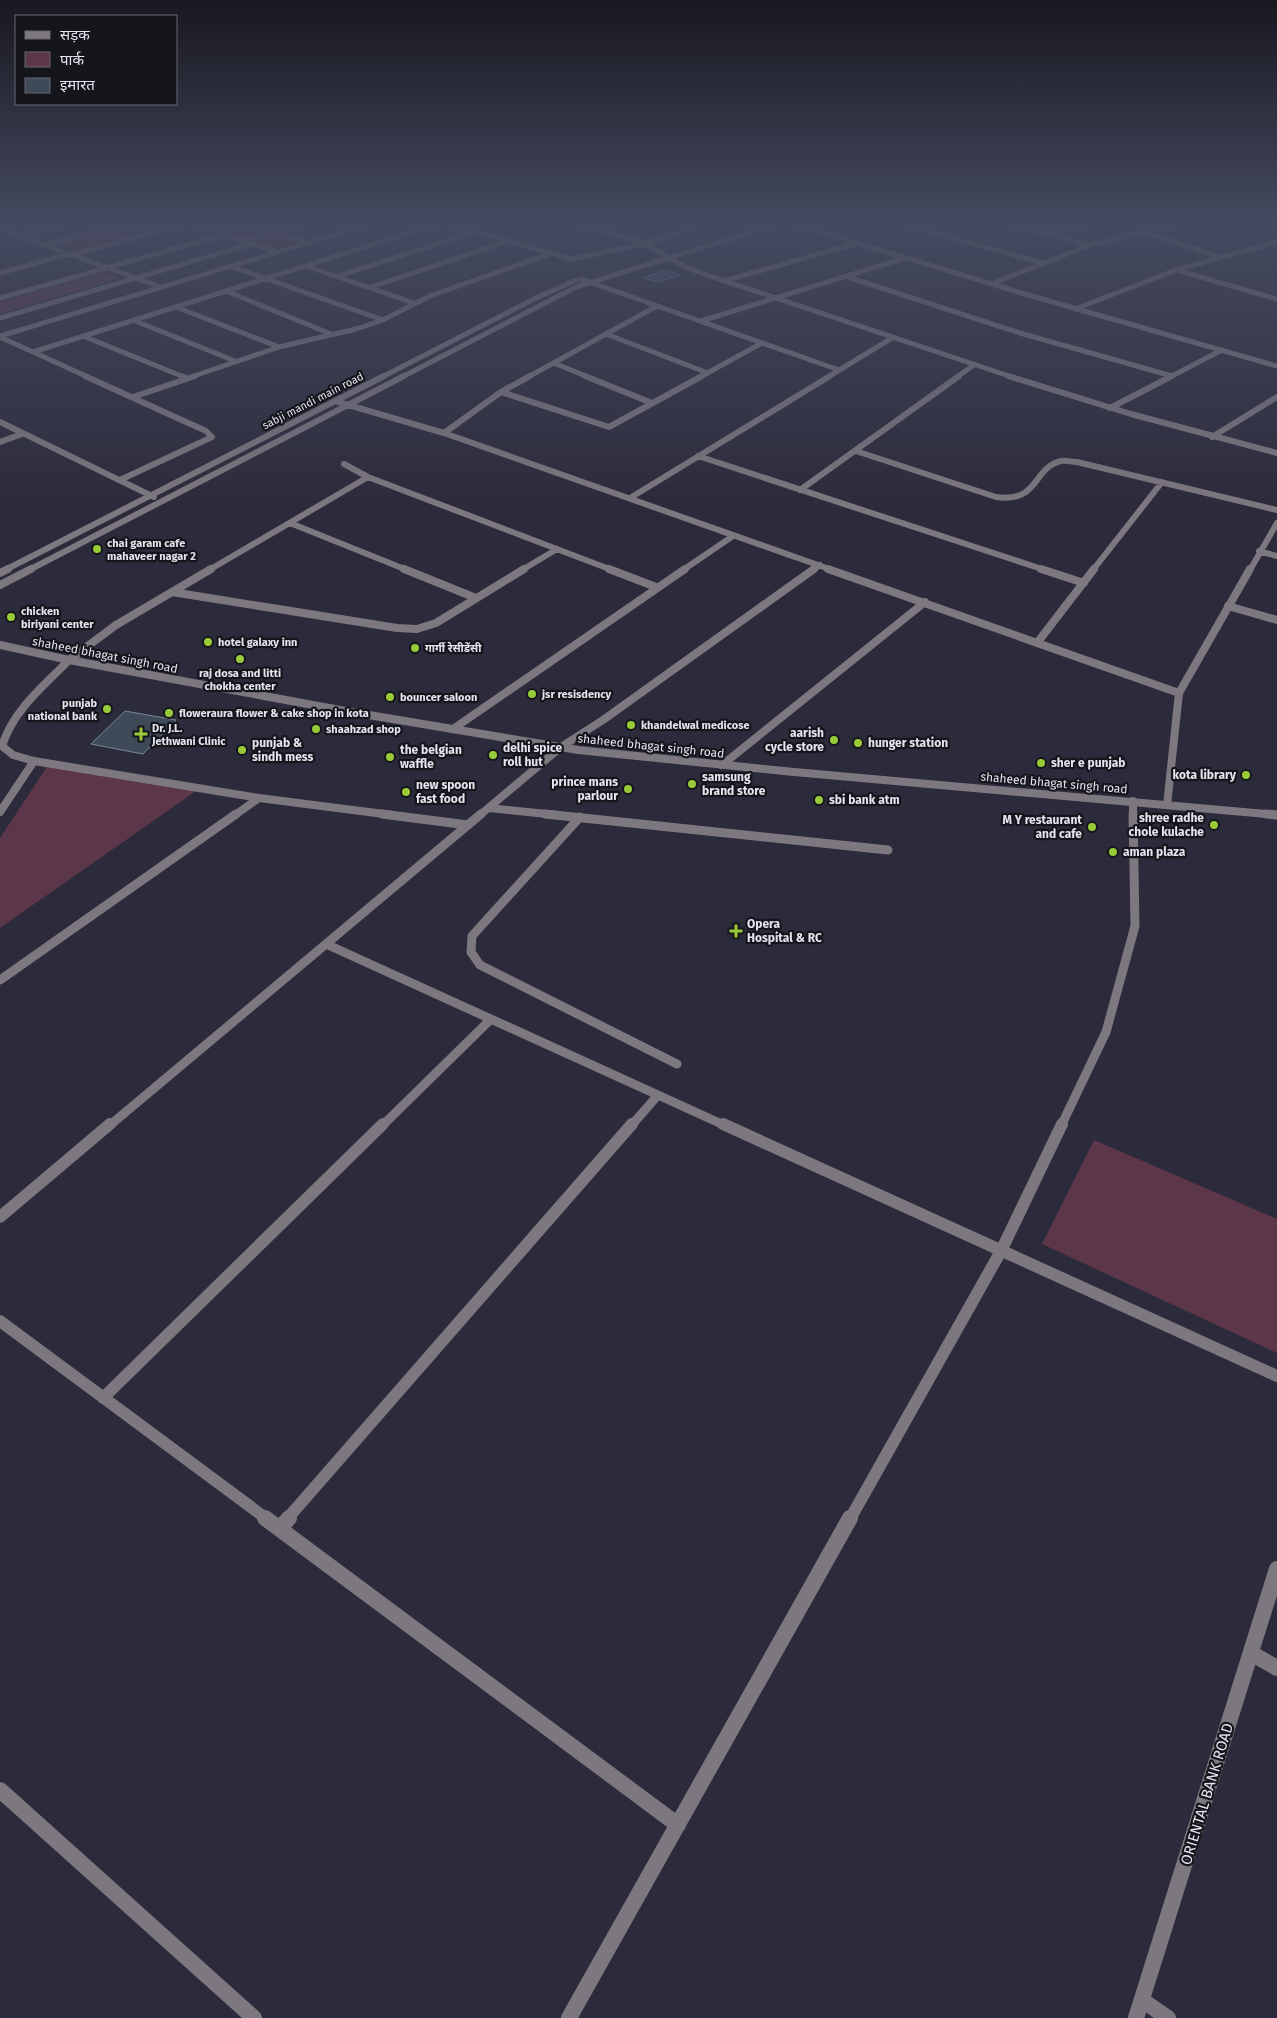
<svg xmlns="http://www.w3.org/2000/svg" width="1277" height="2018" font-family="'Fira Sans','Noto Sans Devanagari',sans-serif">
  <rect width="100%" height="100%" fill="#2c2b3b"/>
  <path fill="#5c3649" d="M128,224H178L79,251L57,243Z
    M198,224H243L298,241L273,249Z
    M103,272L122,278L0,314V302Z
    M48,765L199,789L0,928V838Z
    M1094,1140L1277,1219V1353L1042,1244Z"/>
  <path fill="#3e4a58" stroke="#798696" d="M666,270L680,275L658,282L643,278Z
    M125,711L176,720L143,754L91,744Z"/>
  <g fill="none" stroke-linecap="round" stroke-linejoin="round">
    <path stroke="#7d777f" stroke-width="5" d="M581,279L839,370
      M701,321L905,258
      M606,334L708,373
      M554,363L588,377
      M528,377L657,306
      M700,377L762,343"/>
    <path stroke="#7d777f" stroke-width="6" d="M585,376L652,403
      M501,392L609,427L702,376
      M444,433L501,392L530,376"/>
    <path stroke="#7d777f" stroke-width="8" d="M69,660C44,686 13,710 2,746L13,755L34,761L259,798L392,815
      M489,808L557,815"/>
    <path stroke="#7d777f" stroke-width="9" d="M382,814L468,825
      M545,814L888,850
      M580,817L472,936L471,952L480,965L677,1064"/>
    <path stroke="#7d777f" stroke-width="5" d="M191,224L277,252
      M249,224L308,242
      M448,224L572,259L638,245L677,234L698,224
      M579,224L642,242L685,267L701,273L1012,377
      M795,224L1028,295L1277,366
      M901,224L1043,263
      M1010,224L1090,245
      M918,228L938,224
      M0,229L161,287
      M215,232L244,224
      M1146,232L1219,257
      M1048,233L1089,224
      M20,236L64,224
      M243,241L304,224
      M45,245L122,224
      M72,255L183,224
      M230,266L383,320
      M306,266L414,303
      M1176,270L1277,299
      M0,273L69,254
      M338,276L475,232
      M848,277L1020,333L1172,376
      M724,281L857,243
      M991,284L1090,245L1177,224
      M371,287L508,241
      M226,291L331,334
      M0,298L223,235
      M176,307L279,347
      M1075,309L1176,270L1277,242
      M0,318L251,244
      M133,320L235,361
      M0,336L370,224
      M83,336L184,377
      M0,337L88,377
      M33,352L438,224
      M191,377L279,347L356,329L383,320L432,295L550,254
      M382,377L536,298L576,280
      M402,377L576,287L777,224
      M828,377L892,338
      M957,377L974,365
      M1170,377L1222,350"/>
    <path stroke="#7d777f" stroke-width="6" d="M85,376L206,431L212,437L120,480
      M181,376L186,378
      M1008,376L1131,414L1277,453
      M133,397L195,376
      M335,401L444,433L832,570
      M1110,408L1172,376
      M0,422L154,497
      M1212,437L1277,397
      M0,442L22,434
      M856,451L996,497C1040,503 1032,468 1061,461C1066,460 1072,462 1077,462L1277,510
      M698,456L1045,570
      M344,464L368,477L612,570
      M800,490L959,376
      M630,498L830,376
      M290,523L407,570
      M1259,551L1277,556
      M5,570L384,376
      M29,570L404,376
      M209,570L368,477
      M522,570L557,549
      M683,570L733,536
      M813,570L820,565
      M1093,570L1162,482
      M1250,570L1277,523"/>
    <path stroke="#7d777f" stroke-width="8" d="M404,569L476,598
      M609,569L656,587
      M828,569L1179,693
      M1041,569L1084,583
      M0,573L8,569
      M0,585L31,569
      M172,592L397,628L417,629L436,623L524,569
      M1228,606L1277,620
      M1037,643L1094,569
      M69,660L116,625L211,569
      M453,729L685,569
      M722,765L925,602
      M1133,801V815
      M1167,805L1179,693L1250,569
      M0,812L34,761
      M235,815L259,798
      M480,815L561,747L603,720L814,569"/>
    <path stroke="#7d777f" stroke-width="9" d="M326,944L726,1126
      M0,980L236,814
      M109,1126L481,814
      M382,1126L491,1019
      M631,1126L658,1095
      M1061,1126L1106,1032L1135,926L1133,814"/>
    <path stroke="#7d777f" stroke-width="12" d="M723,1124L1277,1376
      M0,1217L110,1124
      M0,1321L267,1519
      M103,1398L383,1124
      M287,1519L632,1124
      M850,1519L1001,1251L1062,1124"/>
    <path stroke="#7d777f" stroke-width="16" d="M265,1518L678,1825
      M280,1528L289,1518
      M1251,1653L1277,1668
      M0,1790L254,2018
      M1142,2000L1168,2018
      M569,2018L850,1518
      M1136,2018L1277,1569"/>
    <path stroke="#7d777f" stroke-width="8" d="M0,645L69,660L351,712L578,750L794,772L1277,815"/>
    <path stroke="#7d777f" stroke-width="9" d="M1266,814L1277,815"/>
  </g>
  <linearGradient id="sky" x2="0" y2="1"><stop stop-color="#181820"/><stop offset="0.44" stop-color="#454a60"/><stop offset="1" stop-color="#454a60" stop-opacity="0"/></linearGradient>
  <rect width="1277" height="507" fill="url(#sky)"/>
  <g fill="#98cb37" stroke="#15151c" stroke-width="2">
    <circle cx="97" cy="549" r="5"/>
    <circle cx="11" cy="617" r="5"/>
    <circle cx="208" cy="642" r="5"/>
    <circle cx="415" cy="648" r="5"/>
    <circle cx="240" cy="659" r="5"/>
    <circle cx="532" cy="694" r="5"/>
    <circle cx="390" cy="697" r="5"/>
    <circle cx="107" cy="709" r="5"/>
    <circle cx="169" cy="713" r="5"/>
    <circle cx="631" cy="725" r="5"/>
    <circle cx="316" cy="729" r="5"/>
    <path d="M138.5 726.5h5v5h5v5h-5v5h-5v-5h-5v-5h5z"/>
    <circle cx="834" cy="740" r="5"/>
    <circle cx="858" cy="743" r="5"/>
    <circle cx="242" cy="750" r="5"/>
    <circle cx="493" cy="755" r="5"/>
    <circle cx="390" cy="757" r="5"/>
    <circle cx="1041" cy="763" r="5"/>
    <circle cx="1246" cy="775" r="5"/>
    <circle cx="692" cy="784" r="5"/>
    <circle cx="628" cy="789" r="5"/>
    <circle cx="406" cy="792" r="5"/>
    <circle cx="819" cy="800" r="5"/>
    <circle cx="1214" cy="825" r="5"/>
    <circle cx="1092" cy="827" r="5"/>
    <circle cx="1113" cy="852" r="5"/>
    <path d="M733.5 923.5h5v5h5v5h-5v5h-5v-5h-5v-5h5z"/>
  </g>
  <g text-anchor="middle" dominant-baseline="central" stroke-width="4.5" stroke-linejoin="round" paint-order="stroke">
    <g font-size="11" fill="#e5e5f0" stroke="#15151c">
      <text transform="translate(313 401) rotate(-27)">sabji mandi main road</text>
    </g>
    <g font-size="11" font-weight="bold" fill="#e5e5f0" stroke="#15151c" text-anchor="start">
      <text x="107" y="543">chai garam cafe<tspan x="107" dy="13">mahaveer nagar 2</tspan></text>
      <text x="21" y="611">chicken<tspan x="21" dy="13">biriyani center</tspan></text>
      <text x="218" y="642">hotel galaxy inn</text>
      <text x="425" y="648">गार्गी रेसीडेंसी</text>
      <text x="240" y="673" text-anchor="middle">raj dosa and litti<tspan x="240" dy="13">chokha center</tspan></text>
      <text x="542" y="694">jsr resisdency</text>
      <text x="400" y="697">bouncer saloon</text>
      <text x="97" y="703" text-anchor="end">punjab<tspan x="97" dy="13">national bank</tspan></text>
      <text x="179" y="713">floweraura flower &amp; cake shop in kota</text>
      <text x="641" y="725">khandelwal medicose</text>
      <text x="152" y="728">Dr. J.L.<tspan x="152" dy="13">Jethwani Clinic</tspan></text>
      <text x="326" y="729">shaahzad shop</text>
    </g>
    <g font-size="12" fill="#e5e5f0" stroke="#15151c">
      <text transform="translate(105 655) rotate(11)">shaheed bhagat singh road</text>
      <text transform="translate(651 746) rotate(6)">shaheed bhagat singh road</text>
      <text transform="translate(1054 783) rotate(5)">shaheed bhagat singh road</text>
    </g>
    <g font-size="12" font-weight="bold" fill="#e5e5f0" stroke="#15151c" text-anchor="start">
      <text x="824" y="733" text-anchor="end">aarish<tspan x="824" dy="14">cycle store</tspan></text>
      <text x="252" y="743">punjab &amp;<tspan x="252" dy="14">sindh mess</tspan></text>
      <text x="868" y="743">hunger station</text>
      <text x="503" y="748">delhi spice<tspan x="503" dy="14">roll hut</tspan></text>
      <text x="400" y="750">the belgian<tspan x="400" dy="14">waffle</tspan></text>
      <text x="1051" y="763">sher e punjab</text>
      <text x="1236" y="775" text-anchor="end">kota library</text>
      <text x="702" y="777">samsung<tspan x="702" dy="14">brand store</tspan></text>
      <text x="618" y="782" text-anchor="end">prince mans<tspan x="618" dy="14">parlour</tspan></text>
      <text x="416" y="785">new spoon<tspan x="416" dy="14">fast food</tspan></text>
      <text x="829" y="800">sbi bank atm</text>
      <text x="1204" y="818" text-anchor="end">shree radhe<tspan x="1204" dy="14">chole kulache</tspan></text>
      <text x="1082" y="820" text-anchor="end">M Y restaurant<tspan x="1082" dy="14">and cafe</tspan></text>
      <text x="1123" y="852">aman plaza</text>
      <text x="747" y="924">Opera<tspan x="747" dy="14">Hospital &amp; RC</tspan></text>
    </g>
    <g font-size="15" fill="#e5e5f0" stroke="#15151c">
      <text transform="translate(1207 1794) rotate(-73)">ORIENTAL BANK ROAD</text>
    </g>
  </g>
  <rect x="15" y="15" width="162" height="90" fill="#15151c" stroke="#686871"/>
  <rect x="25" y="31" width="25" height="8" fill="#7d777f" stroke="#686871"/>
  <text x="60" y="40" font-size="15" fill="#e5e5f0">सड़क</text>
  <rect x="25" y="52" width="25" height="15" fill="#5c3649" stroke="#686871"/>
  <text x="60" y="65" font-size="15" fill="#e5e5f0">पार्क</text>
  <rect x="25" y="78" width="25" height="15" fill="#3e4a58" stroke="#686871"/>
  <text x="60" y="90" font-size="15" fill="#e5e5f0">इमारत</text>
</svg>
